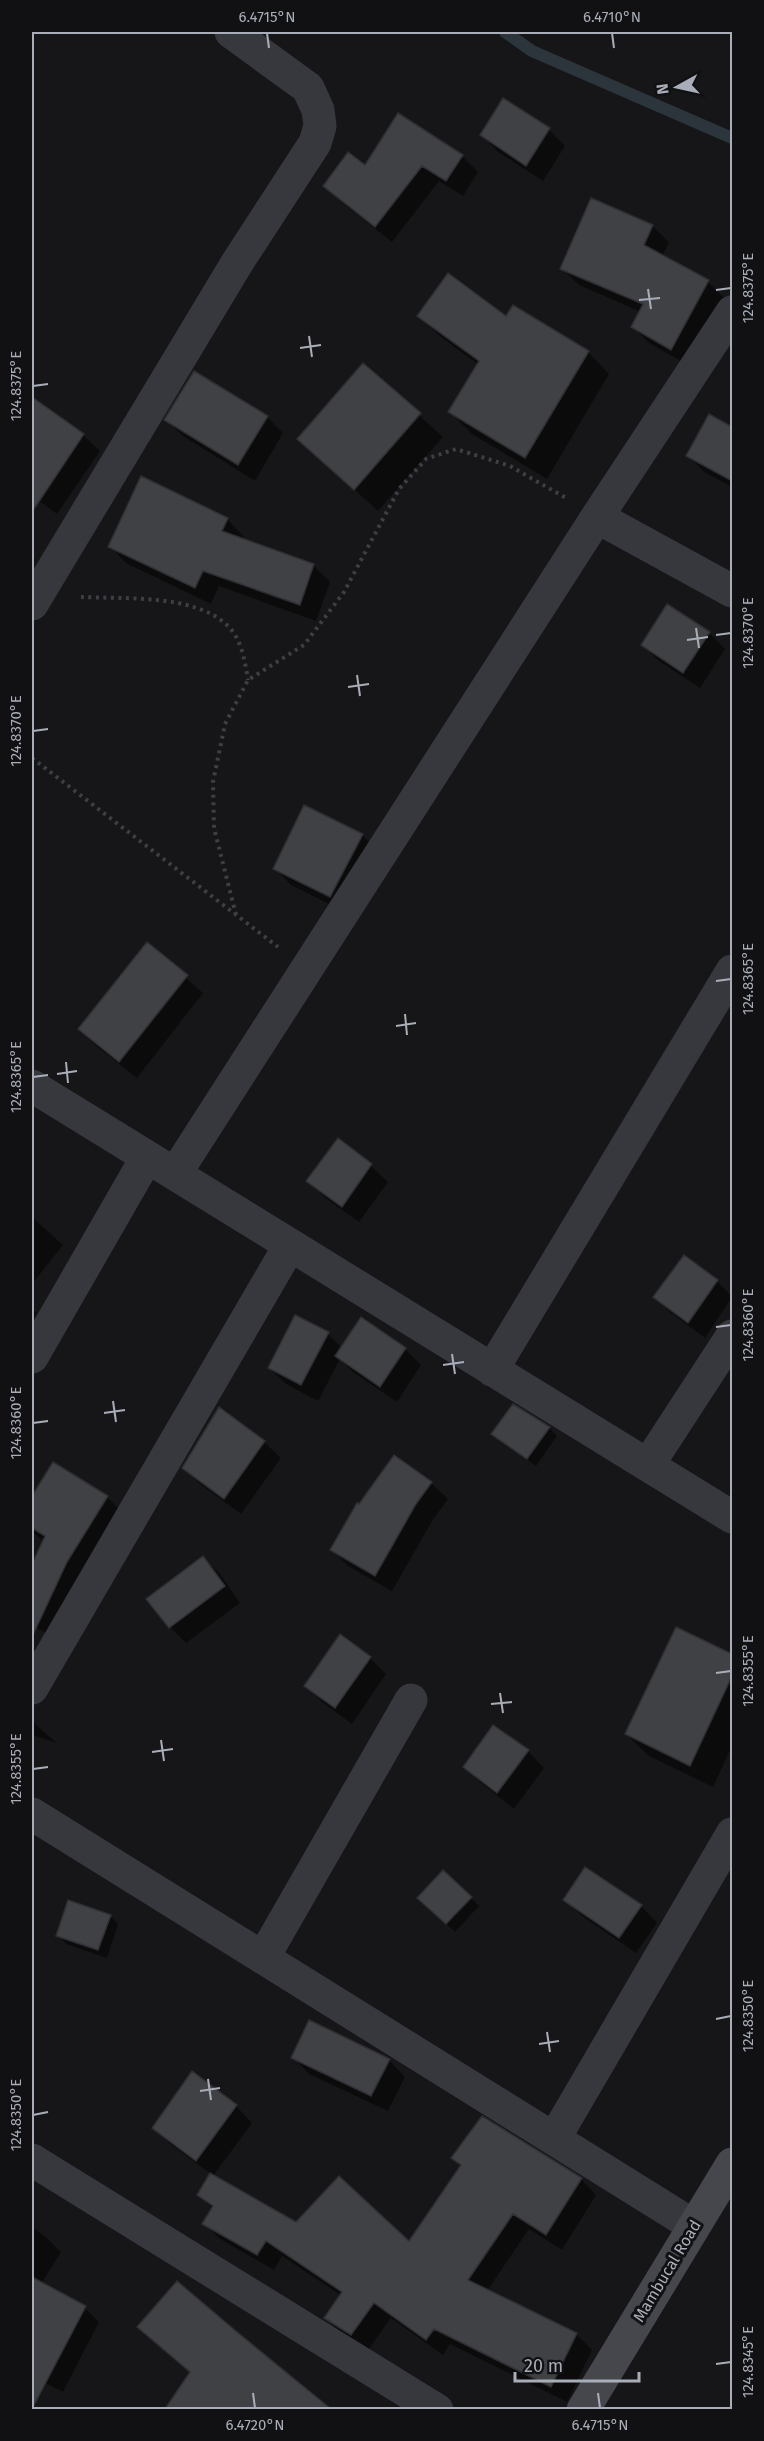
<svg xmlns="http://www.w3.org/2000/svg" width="764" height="2441" font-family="'Fira Sans',sans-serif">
  <rect width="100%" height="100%" fill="#161618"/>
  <path fill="#0007" d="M549,130L565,146L543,181L498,152L482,135Z
    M462,156L478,172L463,196L439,181L392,242L341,202L325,186L365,167Z
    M652,226L669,242L662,257L708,282L724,298L688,365L649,343L633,327L641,312L579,285L562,269Z
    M419,316L507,318L588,352L609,374L547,479L472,434L450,412L479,365L441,337Z
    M364,365L443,437L378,511L299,439Z
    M32,399L83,435L100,451L57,514L32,496Z
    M709,416L732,429V487L704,472L688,455Z
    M267,417L283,433L255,481L183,436L166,420Z
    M227,519L243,536L241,539L313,565L330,582L316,621L219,586L211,604L126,563L110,546Z
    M709,633L725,649L700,688L659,661L643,645Z
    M362,835L378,851L347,913L291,885L275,868Z
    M147,944L203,993L137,1078L96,1046L80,1029Z
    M338,1140L371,1166L388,1182L359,1222L324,1197L308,1180Z
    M32,1217L63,1245L32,1284Z
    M684,1257L717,1281L732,1297L705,1338L671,1313L655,1297Z
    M32,1308L36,1313L32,1323Z
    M328,1334L342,1348L405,1349L421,1365L397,1402L353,1372L340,1359L318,1401L286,1384L269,1368Z
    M219,1409L264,1442L281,1458L241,1514L200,1484L184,1467Z
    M549,1428L557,1436L536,1466L493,1434Z
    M53,1464L107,1497L123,1513L55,1637L32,1626V1567L44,1541L32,1532V1499Z
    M431,1483L448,1499L432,1521L392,1591L348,1566L332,1550Z
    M203,1558L220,1574L240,1603L186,1643L170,1627Z
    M677,1629L732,1656V1746L713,1787L649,1756L626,1734Z
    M370,1658L386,1674L352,1724L322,1702L306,1686Z
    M32,1721L52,1739L57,1743L32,1735Z
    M528,1751L544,1768L514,1809L481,1783L465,1767Z
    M471,1898L479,1906L455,1932L428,1906Z
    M565,1899L641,1906L657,1923L636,1953L582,1916Z
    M110,1916L118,1924L107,1958L66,1944L58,1935Z
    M293,2057L389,2060L405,2077L388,2111L309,2074Z
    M192,2074L236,2106L252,2123L213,2176L297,2224L410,2243L462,2167L453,2158L581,2179L596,2195L562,2250L529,2229L487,2291L576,2334L592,2350L567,2402L450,2344L443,2355L391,2318L368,2350L342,2334L326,2318L342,2296L282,2256L274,2270L220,2239L204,2223L213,2209L198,2194L211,2174L170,2144L154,2127Z
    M32,2227L46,2237L61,2252L41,2284L85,2308L99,2322L63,2392L32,2376Z
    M155,2342L325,2409L166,2410L191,2373Z"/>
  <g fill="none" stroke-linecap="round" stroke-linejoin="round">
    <path stroke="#2c353c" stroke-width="12" d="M505,32L532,51L732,138"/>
  </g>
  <path fill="#404145" stroke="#303034" stroke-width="1.5" d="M503,98L550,128L526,166L480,135Z
    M398,113L463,155L446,181L422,166L375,227L323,186L348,152L365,165Z
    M591,198L653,225L644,245L709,280L671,350L631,327L643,304L560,269Z
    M448,273L506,316L513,305L589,351L525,458L448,412L479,361L417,316Z
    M363,363L421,413L354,490L297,439Z
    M194,371L268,416L238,465L164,420Z
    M32,397L84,434L32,512Z
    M709,414L732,427V481L686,456Z
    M141,476L228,518L222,531L314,564L300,605L203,571L195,588L108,547Z
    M667,604L710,632L683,673L641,645Z
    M304,805L363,834L330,897L273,869Z
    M147,942L188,975L119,1062L78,1029Z
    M338,1138L372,1164L342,1207L306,1181Z
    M684,1255L718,1280L688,1323L653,1297Z
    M295,1315L329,1332L301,1385L268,1368Z
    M361,1317L406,1348L380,1387L335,1356Z
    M513,1404L550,1427L527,1459L491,1434Z
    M219,1407L265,1441L224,1499L182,1468Z
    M394,1455L432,1482L416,1504L375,1576L330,1550L357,1503L359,1504Z
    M53,1462L108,1496L67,1562L32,1637V1564L45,1536L32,1528V1496Z
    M203,1556L225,1586L169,1628L146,1599Z
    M676,1627L732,1654V1676L690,1766L625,1734Z
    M340,1634L371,1657L335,1708L304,1686Z
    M493,1725L529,1750L497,1793L463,1767Z
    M585,1867L642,1905L619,1938L563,1900Z
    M443,1870L472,1897L446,1924L417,1898Z
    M68,1900L111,1915L98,1950L56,1936Z
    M309,2020L390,2059L371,2096L291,2058Z
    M192,2071L237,2105L196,2161L152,2128Z
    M482,2116L582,2178L546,2235L513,2214L468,2280L577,2333L551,2387L434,2329L426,2340L374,2303L351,2335L324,2318L342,2292L266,2241L257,2255L202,2224L213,2206L197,2195L210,2173L296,2222L339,2176L409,2241L461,2165L451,2158Z
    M32,2277L86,2306L32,2409Z
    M177,2281L237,2332L331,2409H165L190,2372L137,2327Z"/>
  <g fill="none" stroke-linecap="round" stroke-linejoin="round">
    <path stroke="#3d3f44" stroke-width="4" stroke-dasharray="3 4.5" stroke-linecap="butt" d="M81,597C124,599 194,594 227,625C242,639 245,662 248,680
      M32,758L278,947
      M236,915L214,828L213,782L225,724L248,680L304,645L344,592L399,489L426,459L456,449L510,466L566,498"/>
    <path stroke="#37383d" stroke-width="33" d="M597,517L732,591
      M32,604L237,263L315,143L320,126L318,110L308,88L231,32
      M32,1086L732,1517
      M175,1174L597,517L732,312
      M32,1357L147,1157
      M492,1370L732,971
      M648,1465L732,1336
      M32,1688L290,1245
      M32,1814L694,2226
      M263,1958L411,1700
      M554,2139L732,1834
      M32,2160L437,2410"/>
    <path stroke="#45474d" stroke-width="33" d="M583,2410L732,2164"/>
  </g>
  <path fill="none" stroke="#a8adb8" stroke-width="2" d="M267,33L269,48M612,33L614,48M648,289L651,309M716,290L731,288M639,300L660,298M309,336L312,357M300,348L321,345M33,386L48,384M696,628L699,648M716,635L731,633M687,640L708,637M357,675L360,696M348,687L369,684M33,731L48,729M716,981L731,979M405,1014L407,1035M396,1026L416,1023M66,1062L68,1083M57,1074L77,1071M33,1077L48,1075M716,1327L731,1325M452,1354L455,1374M443,1365L464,1362M113,1401L116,1422M104,1413L125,1410M33,1423L48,1421M716,1673L731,1671M500,1693L503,1713M491,1704L512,1702M161,1740L164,1761M152,1752L173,1749M33,1769L48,1767M716,2019L731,2016M547,2032L550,2052M539,2044L559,2041M208,2079L211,2100M200,2091L220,2088M33,2115L48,2112M716,2364L731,2362M253,2393L255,2408M598,2393L600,2408"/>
  <g text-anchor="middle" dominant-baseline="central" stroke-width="6" stroke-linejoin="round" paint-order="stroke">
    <g font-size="16" fill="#a8adb8" stroke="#111113">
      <text transform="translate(667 2271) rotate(-59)">Mambucal Road</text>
    </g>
  </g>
  <rect width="764" height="2441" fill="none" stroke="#111113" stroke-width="66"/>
  <g transform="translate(677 87) rotate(262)" stroke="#111113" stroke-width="4.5" paint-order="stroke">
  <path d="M0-4.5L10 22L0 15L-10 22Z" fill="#a8adb8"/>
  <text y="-9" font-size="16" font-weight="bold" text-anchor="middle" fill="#a8adb8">N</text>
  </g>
  <path d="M515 2372v9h124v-9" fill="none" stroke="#a8adb8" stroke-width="3"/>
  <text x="524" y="2372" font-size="18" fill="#a8adb8" stroke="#111113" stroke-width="4.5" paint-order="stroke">20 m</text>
  <rect x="33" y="33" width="698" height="2375" fill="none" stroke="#a8adb8" stroke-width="2"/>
  <g font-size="15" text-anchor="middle" fill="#a8adb8">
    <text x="267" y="22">6.4715°N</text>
    <text x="612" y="22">6.4710°N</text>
    <text transform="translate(748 288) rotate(-90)" y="5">124.8375°E</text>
    <text transform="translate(16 386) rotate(-90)" y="5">124.8375°E</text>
    <text transform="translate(748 633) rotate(-90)" y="5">124.8370°E</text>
    <text transform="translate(16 731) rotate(-90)" y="5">124.8370°E</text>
    <text transform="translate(748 979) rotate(-90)" y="5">124.8365°E</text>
    <text transform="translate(16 1077) rotate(-90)" y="5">124.8365°E</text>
    <text transform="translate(748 1325) rotate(-90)" y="5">124.8360°E</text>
    <text transform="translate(16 1423) rotate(-90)" y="5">124.8360°E</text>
    <text transform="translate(748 1671) rotate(-90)" y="5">124.8355°E</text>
    <text transform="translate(16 1769) rotate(-90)" y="5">124.8355°E</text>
    <text transform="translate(748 2016) rotate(-90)" y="5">124.8350°E</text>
    <text transform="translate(16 2115) rotate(-90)" y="5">124.8350°E</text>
    <text transform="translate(748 2362) rotate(-90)" y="5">124.8345°E</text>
    <text x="255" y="2430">6.4720°N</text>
    <text x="600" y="2430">6.4715°N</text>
  </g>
</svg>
